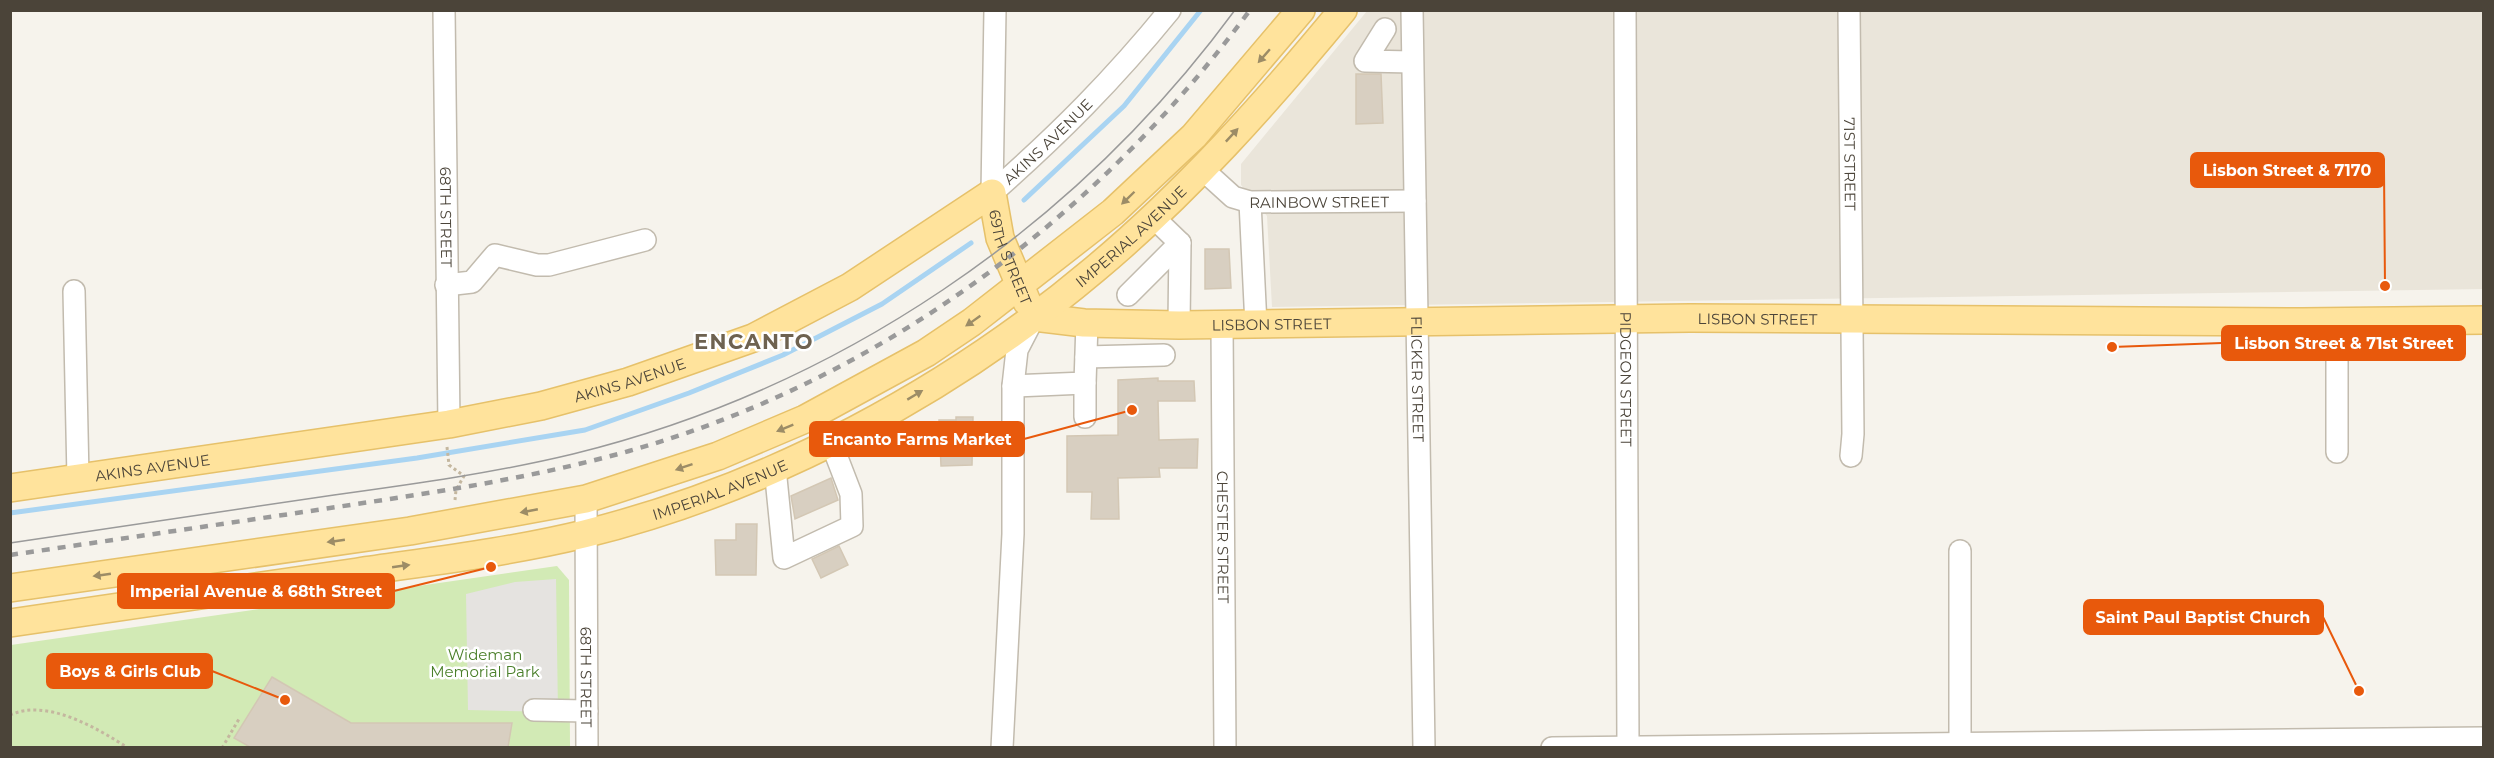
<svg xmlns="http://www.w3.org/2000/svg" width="2494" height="758" font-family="Montserrat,sans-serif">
  <rect width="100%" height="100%" fill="#f6f3ec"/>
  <path fill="#eae5da" d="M1367,11H2483V289L1272,307L1267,216L1241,185V164Z"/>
  <path fill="#d2eab5" d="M557,566L569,580L570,747L11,748V645Z"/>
  <path fill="#e5e3e0" d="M556,579L558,712L468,710L466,594L515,582Z"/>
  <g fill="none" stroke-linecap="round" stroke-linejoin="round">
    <path stroke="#a9d4f2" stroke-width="5" d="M1024,200L1124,106L1201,10
      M10,513L417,458L585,430L689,393L783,355L882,304L971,243"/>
  </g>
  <path fill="#d8cfc1" stroke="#d3c7b4" stroke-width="1.5" d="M1356,74H1381L1383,123L1356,124Z
    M1205,249H1229L1231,288L1205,289Z
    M1158,378V381H1194L1195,401H1158L1159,440L1198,439L1197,468H1159L1160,477L1118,478L1119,519H1091L1092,492H1067V436L1118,435V380Z
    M956,417H973L972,465L941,466L939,420H956Z
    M831,478L838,500L795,519L791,496Z
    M736,524H757L756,575H716L715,540H736Z
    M839,546L848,565L821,578L812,559Z
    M272,677L351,723H512L508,747H250L234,738Z"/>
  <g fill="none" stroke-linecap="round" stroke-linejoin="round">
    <defs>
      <g id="minor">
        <path id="s1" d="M444,10L449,424"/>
        <path id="s2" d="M1412,10L1424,748"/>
        <path id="s3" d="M1625,10L1628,746"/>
        <path id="s4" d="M1849,10L1853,434L1851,456"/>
        <path d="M1385,29L1365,61L1412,62"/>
        <path id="s5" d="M1201,168L1233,197L1250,202L1415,201"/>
        <path id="s6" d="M992,193C1059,134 1113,80 1170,10"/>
        <path d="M992,193L995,10"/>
        <path d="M1250,202L1256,325"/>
        <path d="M1152,216L1180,243L1179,325"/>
        <path d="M446,285L472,282L495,255L537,265H549L645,240"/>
        <path d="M74,291L78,478"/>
        <path d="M1128,295L1180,243"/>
        <path id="s7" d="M1222,325L1225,748"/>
        <path d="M1086,357L1164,355"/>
        <path d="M1085,383V417"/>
        <path d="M1013,386L1085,383L1087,323"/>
        <path d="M2337,452V321"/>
        <path d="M775,468L784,558L852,526L851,494L831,442"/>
        <path id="s8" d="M586,499L587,748"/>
        <path d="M1960,551V744"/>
        <path d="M534,710L587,711"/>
        <path d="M1002,748L1013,534V386L1017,350L1032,321"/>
        <path d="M1552,748L2484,738"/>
      </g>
      <g id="major">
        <path id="s9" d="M1034,317L1084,323L1179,325L1690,318L2302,322L2484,320"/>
        <path id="s10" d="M10,488L449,424L541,406L628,382L753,338L850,287L992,193L1000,238L1027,302"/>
        <path d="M10,588L410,531L586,499L718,456L805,419L926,353L972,322L1113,212L1194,136L1301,10"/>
        <path id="s11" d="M10,623C126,606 242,589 358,572C433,561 510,552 584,534C770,488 949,392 1095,269C1186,193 1268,101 1343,10"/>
      </g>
    </defs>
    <use href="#minor" stroke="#c2bbae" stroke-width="24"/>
    <use href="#major" stroke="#e6c16a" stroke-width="30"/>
    <path stroke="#c4b79f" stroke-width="3" stroke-dasharray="3 3" stroke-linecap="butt" d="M447,447L449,465L464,476L456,490L455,500
      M10,715C47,698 97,728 128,748
      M222,748L239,719"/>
    <use href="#minor" stroke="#fff" stroke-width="21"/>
    <use href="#major" stroke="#ffe39c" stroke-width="27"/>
    <path stroke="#9a9a9a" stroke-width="1.5" d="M10,543C118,527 226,511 334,495C414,484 494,473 573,454C838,389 1074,229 1235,10"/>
    <path stroke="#9a9a9a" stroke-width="4.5" stroke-dasharray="8 8" stroke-linecap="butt" d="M10,555C113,540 215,525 317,510C422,494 526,480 629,451C878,381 1097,218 1250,10"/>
  </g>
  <defs><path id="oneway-solid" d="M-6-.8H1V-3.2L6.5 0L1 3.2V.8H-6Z" transform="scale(1.5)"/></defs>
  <g fill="#9c8c66">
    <use href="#oneway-solid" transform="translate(1264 56) rotate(131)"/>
    <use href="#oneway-solid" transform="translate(1232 135) rotate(-47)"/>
    <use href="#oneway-solid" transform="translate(1128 198) rotate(136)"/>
    <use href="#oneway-solid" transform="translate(973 321) rotate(145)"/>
    <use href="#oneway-solid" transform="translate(915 395) rotate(-31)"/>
    <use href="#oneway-solid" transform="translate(785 428) rotate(158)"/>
    <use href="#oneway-solid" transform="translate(684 467) rotate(161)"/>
    <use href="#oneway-solid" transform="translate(529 511) rotate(169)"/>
    <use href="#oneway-solid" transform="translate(336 541) rotate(172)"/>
    <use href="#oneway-solid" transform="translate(401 566) rotate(-8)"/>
    <use href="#oneway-solid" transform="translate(102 575) rotate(172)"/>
  </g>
  <g text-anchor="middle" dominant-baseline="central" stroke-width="5" stroke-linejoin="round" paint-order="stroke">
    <g font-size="15" fill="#4b4439" stroke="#fff">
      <text stroke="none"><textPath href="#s6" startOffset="76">AKINS AVENUE</textPath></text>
      <text stroke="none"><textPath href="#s4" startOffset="154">71ST STREET</textPath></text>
      <text stroke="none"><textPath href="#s5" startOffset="130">RAINBOW STREET</textPath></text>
      <text stroke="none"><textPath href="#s1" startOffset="207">68TH STREET</textPath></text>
      <text stroke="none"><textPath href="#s11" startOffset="1210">IMPERIAL AVENUE</textPath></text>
      <text stroke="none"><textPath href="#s10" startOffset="1107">69TH STREET</textPath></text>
      <text stroke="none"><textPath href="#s9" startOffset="724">LISBON STREET</textPath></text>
      <text stroke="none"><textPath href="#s9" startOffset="238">LISBON STREET</textPath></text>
      <text stroke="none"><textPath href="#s3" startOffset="369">PIDGEON STREET</textPath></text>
      <text stroke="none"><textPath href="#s10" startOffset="630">AKINS AVENUE</textPath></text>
      <text stroke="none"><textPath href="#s2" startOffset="369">FLICKER STREET</textPath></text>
      <text stroke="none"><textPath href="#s10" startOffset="144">AKINS AVENUE</textPath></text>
      <text stroke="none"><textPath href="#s11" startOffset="724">IMPERIAL AVENUE</textPath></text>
      <text stroke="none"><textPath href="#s7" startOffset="212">CHESTER STREET</textPath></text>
      <text stroke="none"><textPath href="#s8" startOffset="178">68TH STREET</textPath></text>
    </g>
    <g font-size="15" fill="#4a7f2a" stroke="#fff">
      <text x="485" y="654">Wideman<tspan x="485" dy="17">Memorial Park</tspan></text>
    </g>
    <g font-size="21" font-weight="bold" letter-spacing="1.5" fill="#6e6250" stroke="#fff">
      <text x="754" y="341">ENCANTO</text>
    </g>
  </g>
  <path fill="none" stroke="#e8590c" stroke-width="2" d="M2385 286L2384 170M2112 347L2222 343M1132 410L1024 439M491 567L394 591M2359 691L2323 617M285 700L212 671"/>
  <g fill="#e8590c" stroke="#fff" stroke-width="2">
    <circle cx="2385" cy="286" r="6"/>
    <circle cx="2112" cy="347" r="6"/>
    <circle cx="1132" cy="410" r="6"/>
    <circle cx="491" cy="567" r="6"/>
    <circle cx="2359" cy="691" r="6"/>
    <circle cx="285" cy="700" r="6"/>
  </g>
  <g fill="#e8590c" stroke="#e8590c" stroke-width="2">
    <rect x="2191" y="153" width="193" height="34" rx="6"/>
    <rect x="2222" y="326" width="243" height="34" rx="6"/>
    <rect x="810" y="422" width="214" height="34" rx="6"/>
    <rect x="118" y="574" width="276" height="34" rx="6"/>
    <rect x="2084" y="600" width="239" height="34" rx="6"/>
    <rect x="47" y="654" width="165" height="34" rx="6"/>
  </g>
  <g font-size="16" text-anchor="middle" font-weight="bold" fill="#fff">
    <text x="2287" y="176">Lisbon Street &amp; 7170</text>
    <text x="2344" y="349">Lisbon Street &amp; 71st Street</text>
    <text x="917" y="445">Encanto Farms Market</text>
    <text x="256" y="597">Imperial Avenue &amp; 68th Street</text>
    <text x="2203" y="623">Saint Paul Baptist Church</text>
    <text x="130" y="677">Boys &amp; Girls Club</text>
  </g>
  <rect width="2494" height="758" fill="none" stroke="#4b4439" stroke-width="24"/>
</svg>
